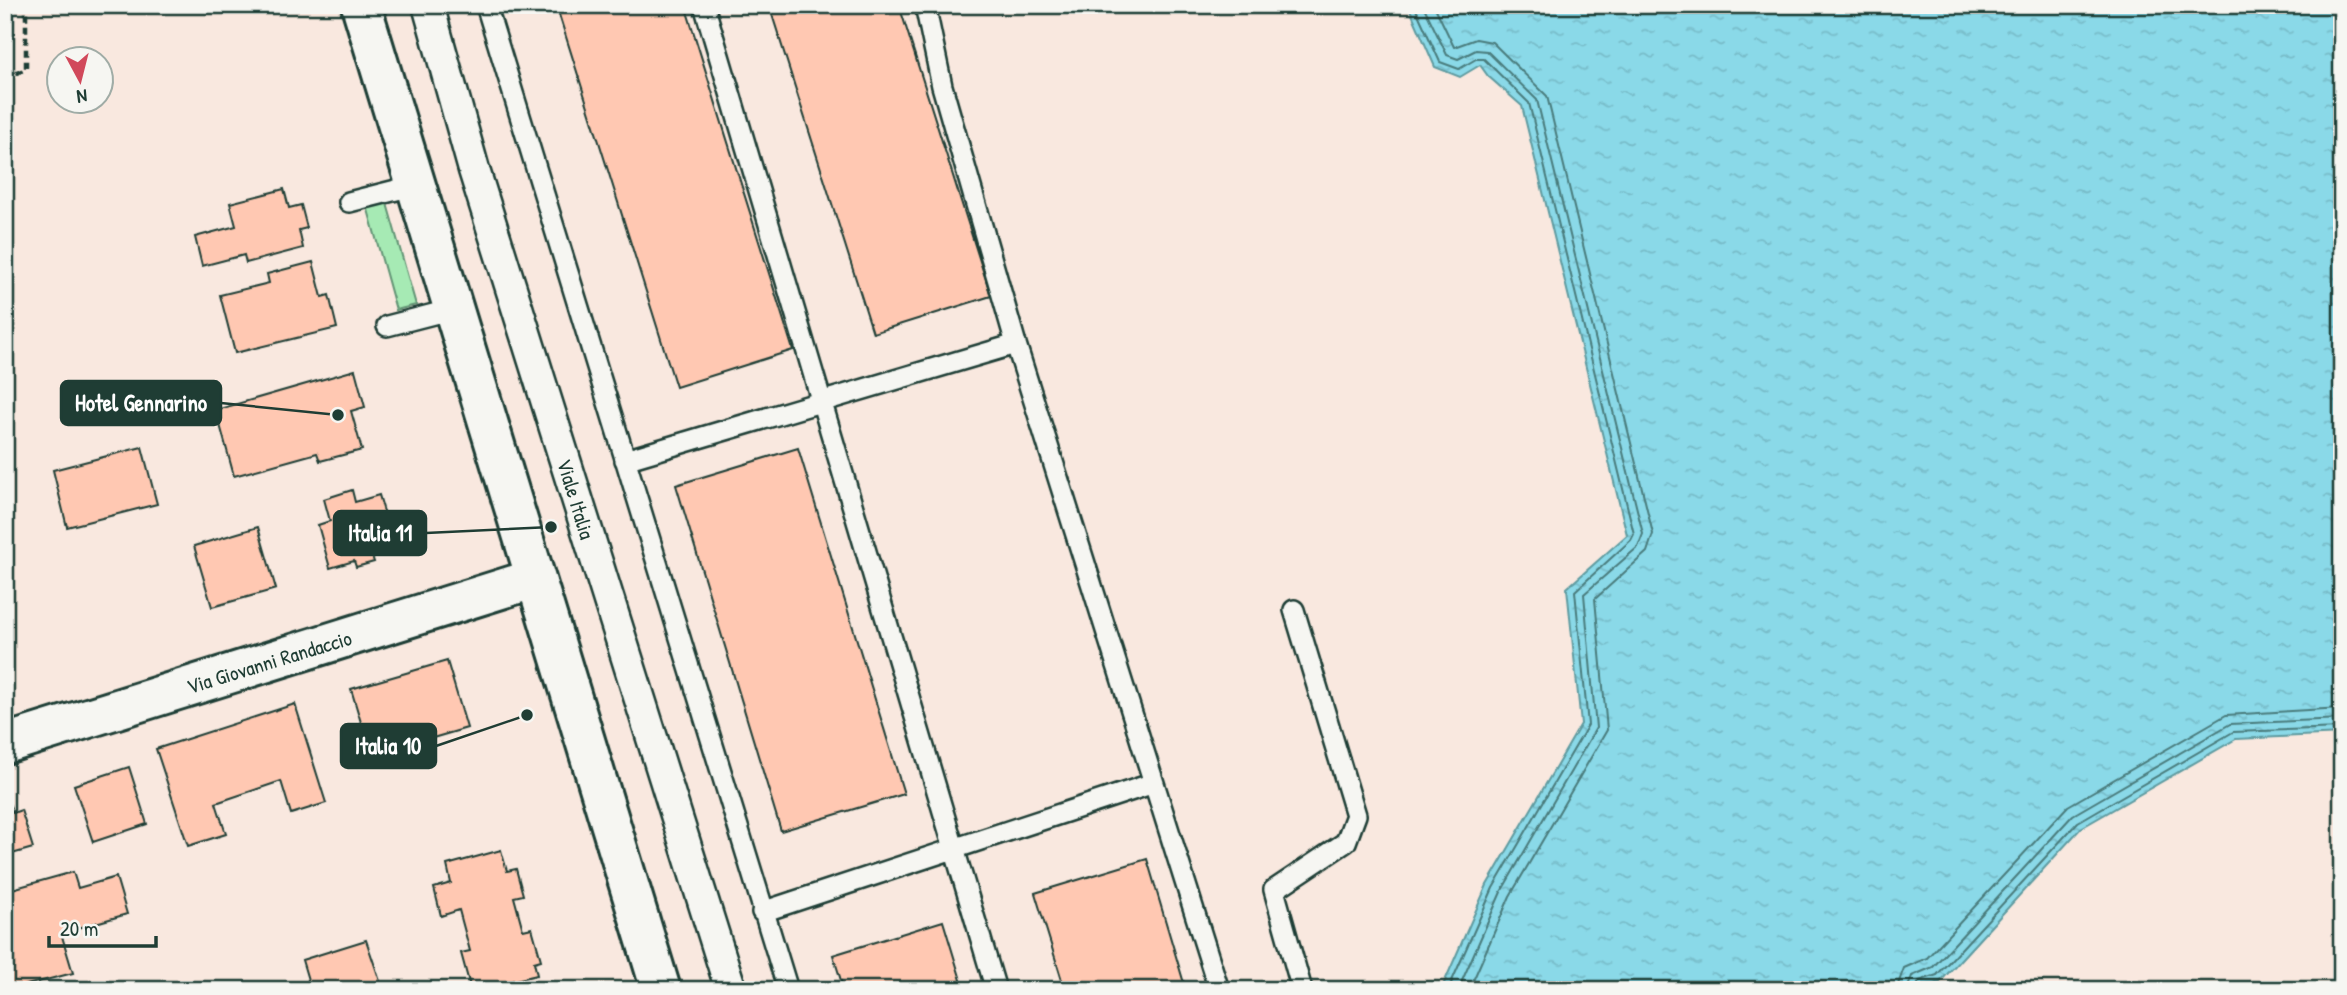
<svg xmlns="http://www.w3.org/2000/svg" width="2347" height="995" font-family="'Patrick Hand',sans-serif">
  <defs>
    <pattern id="water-ripples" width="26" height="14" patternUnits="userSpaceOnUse" patternTransform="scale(1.75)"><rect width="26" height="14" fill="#8ad9e8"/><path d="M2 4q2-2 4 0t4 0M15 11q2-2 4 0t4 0" fill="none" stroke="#77bbc8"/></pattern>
  </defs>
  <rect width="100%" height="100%" fill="#f9e8df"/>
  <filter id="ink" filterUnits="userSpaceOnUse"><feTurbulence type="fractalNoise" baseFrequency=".0143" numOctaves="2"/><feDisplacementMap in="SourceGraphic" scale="14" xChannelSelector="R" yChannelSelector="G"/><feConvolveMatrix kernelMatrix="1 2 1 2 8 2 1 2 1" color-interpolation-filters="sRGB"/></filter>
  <g filter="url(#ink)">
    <path fill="#a6eab4" stroke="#629474" stroke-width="2" d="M386,200L416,305L396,310L367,206Z"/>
    <path fill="url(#water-ripples)" stroke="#5f9ba0" stroke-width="2" d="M1408,5H2342V734L2236,739L2081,828L1940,982L1913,990H1441L1487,885L1581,724L1567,588L1627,535L1522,106L1488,76L1480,65L1460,77L1435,67Z"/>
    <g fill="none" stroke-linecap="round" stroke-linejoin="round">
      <path stroke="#4a7b7c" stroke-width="2" d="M1414,5L1440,62L1459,69L1476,59H1484L1529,103L1634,534L1631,540L1575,591L1588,725L1493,888L1448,990
        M1423,5L1447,55L1458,59L1476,50L1487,51L1537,100L1643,534L1638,547L1584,594L1596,728L1501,892L1458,990
        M1434,5L1454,47L1476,39L1492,42L1547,96L1653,534L1647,552L1595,599L1607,730L1510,896L1469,990
        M1896,990L1904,968L1927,958L2068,806L2226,715L2342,708
        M1907,990L1912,976L1933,967L2073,815L2230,724L2342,719
        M1916,990L1919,981L1937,975L2078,822L2233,732L2342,728"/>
    </g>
    <path fill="#ffc8b2" stroke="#1f3d34" stroke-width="2" d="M556,5H685L793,350L676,387Z
      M769,5H899L991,296L873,333Z
      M284,189L289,208L301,205L307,228L299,230L303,248L246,263L244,255L202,266L195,237L236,226L230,203Z
      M313,262L322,297L329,295L337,328L235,353L220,295L269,283L267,274Z
      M355,370L365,407L351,411L362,450L320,461L317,453L234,476L216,410Z
      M142,447L157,504L67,527L53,470Z
      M798,448L904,794L781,831L676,485Z
      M352,490L355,502L379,495L395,549L372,556L374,562L356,567L354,561L330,568L318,525L330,521L324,499Z
      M258,527L276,589L212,607L194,546Z
      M447,661L467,728L371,756L351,689Z
      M295,704L326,803L291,814L281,781L216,803L226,834L188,846L156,749Z
      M129,767L147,824L93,842L74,785Z
      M5,794L13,813L21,810L33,848L5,856Z
      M501,850L507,871L516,869L523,895L514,897L523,930L532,928L541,960L534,962L537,975L471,990L461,953L470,951L459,910L441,916L434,888L451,883L447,865Z
      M1147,859L1186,990H1065L1035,893Z
      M73,872L78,888L116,877L127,914L61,933L73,973L7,990L5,891Z
      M943,921L964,990H844L833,955Z
      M366,940L383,990H311L302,960Z
      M257,985L259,990H240Z"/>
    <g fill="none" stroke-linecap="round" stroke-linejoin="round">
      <defs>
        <path id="service" d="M486,5L788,990
          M704,5L996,990
          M925,5L942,86L1016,344L1219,990
          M349,202L416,185
          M387,326L453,309
          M625,460L1016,344
          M1294,610L1356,815L1346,842L1274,890L1302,990
          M762,912L1154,783"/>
        <path id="pedestrian" d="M428,5L474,170L731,990"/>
        <path id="minor" d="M5,744L533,579"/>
        <path id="secondary" d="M361,5L661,990"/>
      </defs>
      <use href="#service" stroke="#1f3d34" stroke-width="24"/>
      <use href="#pedestrian" stroke="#1f3d34" stroke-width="35"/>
      <use href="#minor" stroke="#1f3d34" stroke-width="44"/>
      <use href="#secondary" stroke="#1f3d34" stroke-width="44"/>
      <path stroke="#1f3d34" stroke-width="4.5" stroke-dasharray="7 5" stroke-linecap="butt" d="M5,78L26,69V5"/>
      <use href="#service" stroke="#f6f6f2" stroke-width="19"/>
      <use href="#pedestrian" stroke="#f6f6f2" stroke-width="30"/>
      <use href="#minor" stroke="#f6f6f2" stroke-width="38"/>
      <use href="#secondary" stroke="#f6f6f2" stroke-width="38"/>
    </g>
  </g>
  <g text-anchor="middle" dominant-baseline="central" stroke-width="6" stroke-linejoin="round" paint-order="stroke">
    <g font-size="21" fill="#1f3d34" stroke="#f6f6f2">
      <text transform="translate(576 499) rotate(73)">Viale Italia</text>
      <text transform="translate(269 662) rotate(-17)">Via Giovanni Randaccio</text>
    </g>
  </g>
  <path fill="none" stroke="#1f3d34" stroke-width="2.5" d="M338 415L221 403M551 527L426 533M527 715L436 746"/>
  <g fill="#1f3d34" stroke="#f6f6f2" stroke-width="2.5">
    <circle cx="338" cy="415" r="7"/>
    <circle cx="551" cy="527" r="7"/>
    <circle cx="527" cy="715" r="7"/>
  </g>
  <g fill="#1f3d34" stroke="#1f3d34" stroke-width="2.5">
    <rect x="61" y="381" width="160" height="44" rx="7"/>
    <rect x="334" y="511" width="92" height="44" rx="7"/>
    <rect x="341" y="724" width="95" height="44" rx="7"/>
  </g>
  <g font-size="23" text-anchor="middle" font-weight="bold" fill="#fff">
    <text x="141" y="411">Hotel Gennarino</text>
    <text x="380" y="541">Italia 11</text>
    <text x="388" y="754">Italia 10</text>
  </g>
  <rect width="2347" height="995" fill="none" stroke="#f6f6f2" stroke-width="28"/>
  <rect x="14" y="14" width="2319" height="967" fill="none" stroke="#1f3d34" stroke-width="2.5" filter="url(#ink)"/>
  <g transform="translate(80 80) rotate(173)"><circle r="33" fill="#f6f6f2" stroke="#a0aca6" stroke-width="2"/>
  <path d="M0-5L12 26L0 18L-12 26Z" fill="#d1495b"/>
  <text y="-10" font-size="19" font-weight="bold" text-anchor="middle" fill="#1f3d34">N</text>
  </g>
  <path d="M49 936v10h107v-10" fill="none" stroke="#1f3d34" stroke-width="3.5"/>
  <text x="60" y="936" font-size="21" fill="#1f3d34" stroke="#f6f6f2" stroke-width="5" paint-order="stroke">20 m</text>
</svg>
